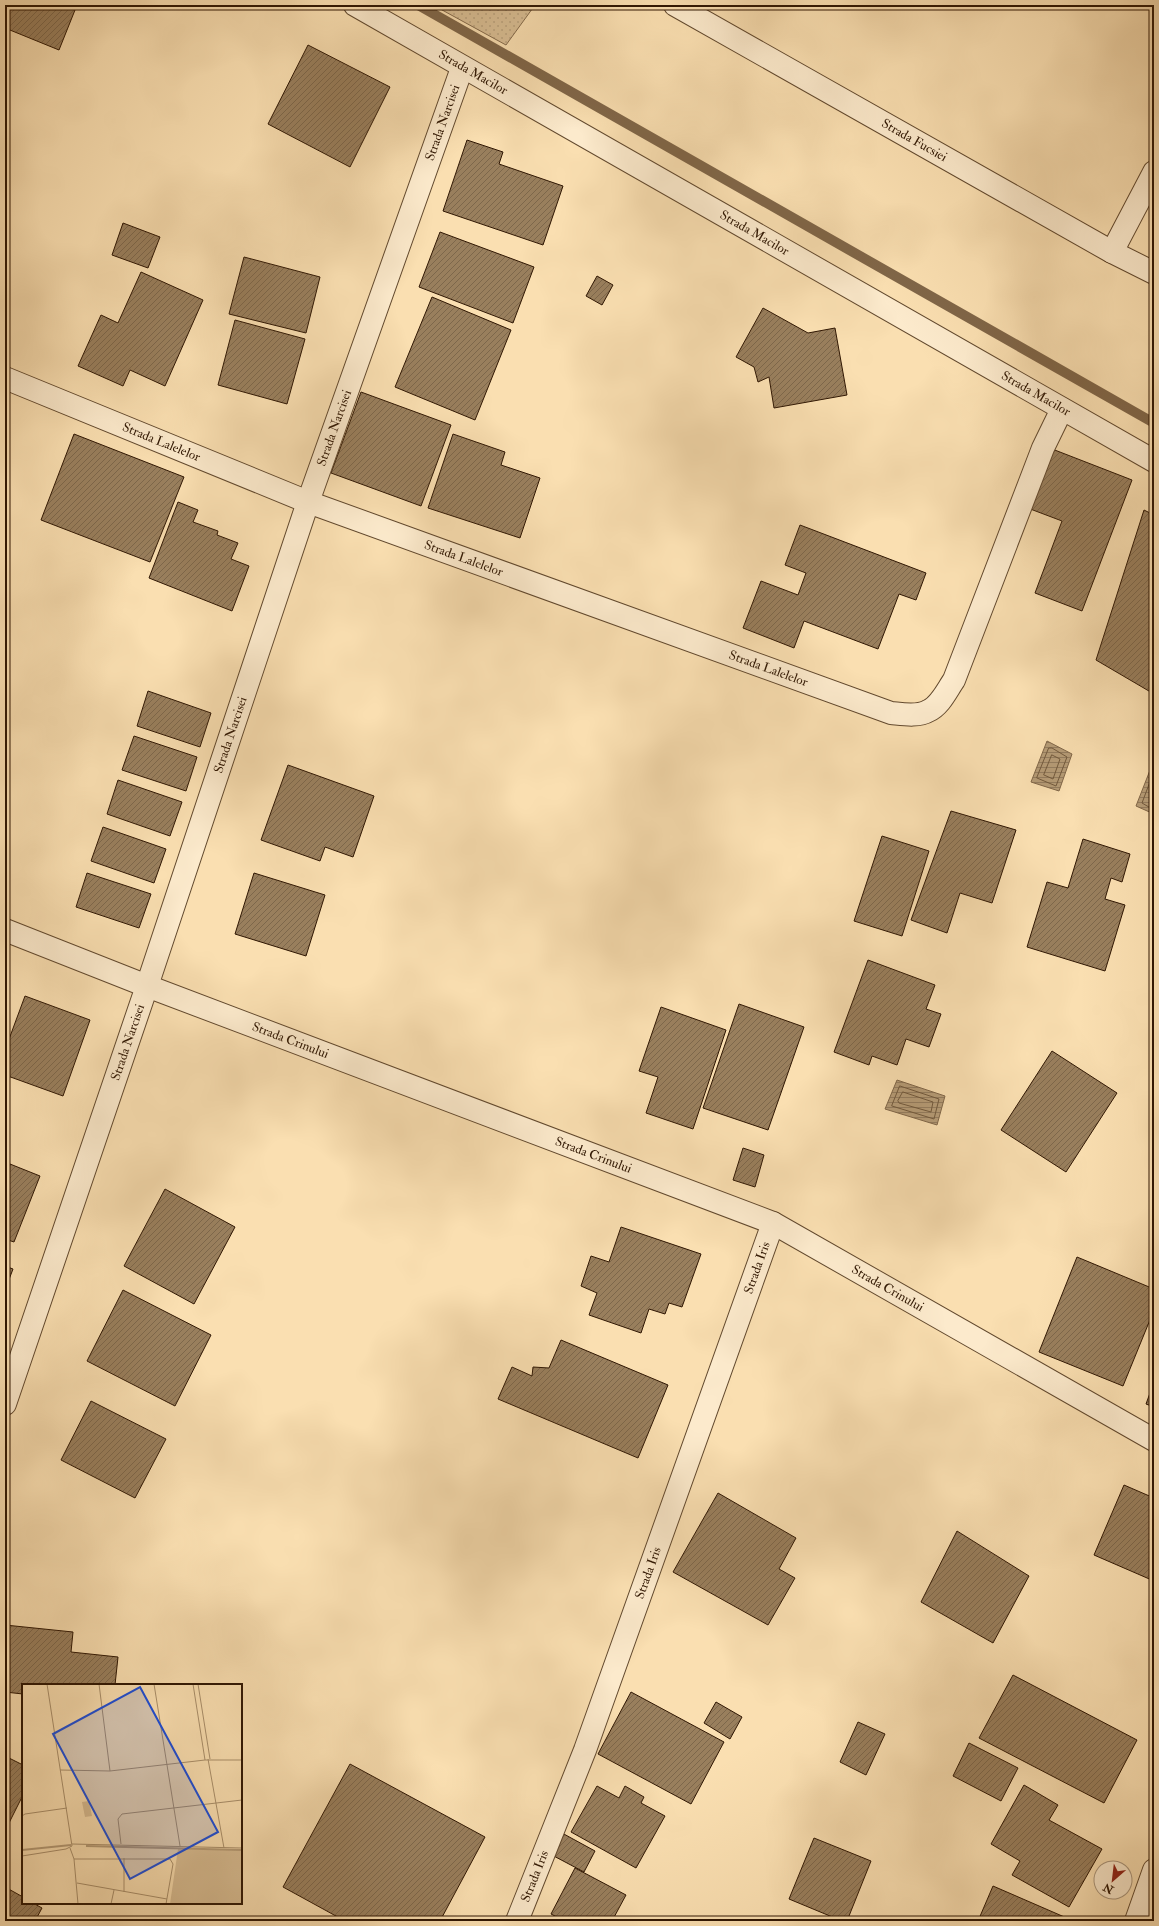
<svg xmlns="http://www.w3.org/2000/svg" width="1159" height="1926" font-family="'IM FELL Double Pica',serif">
  <defs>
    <pattern id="grass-dots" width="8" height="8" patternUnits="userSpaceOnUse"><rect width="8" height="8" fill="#d8bd93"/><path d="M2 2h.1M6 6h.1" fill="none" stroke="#baa27d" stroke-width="1.8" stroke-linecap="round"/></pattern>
    <pattern id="water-rules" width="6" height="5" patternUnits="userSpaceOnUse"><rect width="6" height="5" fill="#b59b76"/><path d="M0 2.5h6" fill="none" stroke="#947d5f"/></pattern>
    <pattern id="building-hatch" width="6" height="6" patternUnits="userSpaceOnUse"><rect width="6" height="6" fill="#997f5d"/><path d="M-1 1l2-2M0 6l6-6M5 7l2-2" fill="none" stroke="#7d674b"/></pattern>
  </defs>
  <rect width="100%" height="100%" fill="#fadfb1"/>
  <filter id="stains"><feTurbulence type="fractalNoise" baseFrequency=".005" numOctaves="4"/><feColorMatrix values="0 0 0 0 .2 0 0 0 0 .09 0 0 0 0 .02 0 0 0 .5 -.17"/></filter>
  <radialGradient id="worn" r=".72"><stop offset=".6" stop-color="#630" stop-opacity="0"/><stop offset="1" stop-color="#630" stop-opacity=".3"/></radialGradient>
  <path fill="url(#grass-dots)" stroke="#846a4b" d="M433,5H535L506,45Z"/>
  <path fill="url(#water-rules)" stroke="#806648" d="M1047,741L1072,754L1059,791L1031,782Z
    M1154,760V814L1136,806Z
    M897,1080L945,1096L937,1125L885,1109Z"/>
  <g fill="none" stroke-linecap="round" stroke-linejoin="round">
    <path stroke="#72593c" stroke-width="1" d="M1049,748H1052L1067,757L1056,786L1037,778Z
      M1052,755L1060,759L1053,779L1044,775Z
      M1154,771L1142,803L1154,810
      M900,1086L939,1099L934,1119L892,1106Z
      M903,1092L933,1102L931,1112L899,1103L898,1101Z"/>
    <path stroke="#806648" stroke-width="10" d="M418,5L1154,423"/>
  </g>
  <path fill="url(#building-hatch)" stroke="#301703" d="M5,5H77L59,50L5,28Z
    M308,45L390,87L350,167L268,124Z
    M467,140L503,152L499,164L563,186L543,245L443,211Z
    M123,223L160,237L148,268L112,255Z
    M440,232L534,267L513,323L419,287Z
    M244,257L320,277L306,333L229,314Z
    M141,272L203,300L165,386L130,370L123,386L78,366L101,315L118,323Z
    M597,276L613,285L602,305L586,296Z
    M432,297L511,330L475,420L395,387Z
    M763,308L808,333L835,328L847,395L774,408L769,377L758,382L754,367L736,357Z
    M235,320L305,339L287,404L218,385Z
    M361,392L451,425L421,506L331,473Z
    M74,434L184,477L150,562L41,520Z
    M453,434L505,452L501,465L540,478L520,538L428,508Z
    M1047,447L1132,480L1082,611L1035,593L1062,521L1025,507Z
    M178,502L198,510L193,522L218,531L217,535L238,543L231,559L249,566L232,611L149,578Z
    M1144,510L1154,515V694L1096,660Z
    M800,525L926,573L916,600L899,594L878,649L804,621L794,648L743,628L761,581L798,595L806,573L785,565Z
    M148,691L211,713L200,747L137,726Z
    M134,736L197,757L186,791L122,770Z
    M288,765L374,796L353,857L325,847L320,861L261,840Z
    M118,780L182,802L170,836L107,814Z
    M951,811L1016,830L992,903L960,893L947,933L911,920Z
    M103,827L166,849L154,883L91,861Z
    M882,836L929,851L902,936L854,921Z
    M1083,839L1130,854L1122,882L1111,878L1105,899L1125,905L1105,971L1027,947L1047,882L1068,888Z
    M87,873L151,894L139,928L76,907Z
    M254,873L325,895L306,956L235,934Z
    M868,960L935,985L926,1009L941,1014L929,1047L906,1039L897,1065L872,1056L869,1065L834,1052Z
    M25,996L90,1020L63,1096L5,1075V1050Z
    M739,1004L804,1027L768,1130L703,1108Z
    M661,1007L726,1030L693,1129L646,1113L658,1077L639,1071Z
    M1052,1051L1117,1093L1066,1172L1001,1130Z
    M743,1148L764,1155L755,1187L733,1180Z
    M10,1164L40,1176L14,1242L5,1239V1171L7,1172Z
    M165,1189L235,1227L194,1304L124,1266Z
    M621,1227L701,1254L682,1307L669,1303L665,1314L649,1309L641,1333L589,1315L597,1293L581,1286L591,1256L609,1262Z
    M1077,1257L1154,1289V1310L1123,1386L1039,1352Z
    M5,1266L13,1269L5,1290Z
    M123,1290L211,1335L175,1406L87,1361Z
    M561,1340L668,1385L638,1458L498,1399L512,1367L532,1376L533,1367L549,1368Z
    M1154,1382V1407L1146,1404Z
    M91,1401L166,1439L135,1498L61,1460Z
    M1124,1485L1154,1498V1581L1094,1555Z
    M718,1493L796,1538L779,1569L795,1578L768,1625L673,1572Z
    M957,1531L1029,1576L993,1643L921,1602Z
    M5,1625L73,1632L71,1652L118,1657L115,1685H23V1694L5,1692Z
    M1013,1675L1137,1740L1104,1803L979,1738Z
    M631,1692L724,1742L691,1804L598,1754Z
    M716,1702L742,1717L730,1739L704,1723Z
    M858,1722L885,1734L866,1775L840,1762Z
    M969,1743L1018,1768L1001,1801L953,1776Z
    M5,1756L23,1765V1795L5,1831Z
    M350,1764L485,1837L440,1921H345L283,1887Z
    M1024,1785L1058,1805L1049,1820L1102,1849L1069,1907L1012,1875L1020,1861L991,1844Z
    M597,1786L619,1798L625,1786L644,1797L641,1803L665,1816L636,1868L571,1832Z
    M562,1833L595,1851L584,1872L550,1854Z
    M814,1838L871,1861L847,1921H842L789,1899Z
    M575,1868L626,1895L612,1921H565L551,1914Z
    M993,1886L1069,1919L1068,1921H978Z
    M5,1887L23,1897V1903H33L42,1908L35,1921H5Z"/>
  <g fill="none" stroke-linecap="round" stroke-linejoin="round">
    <defs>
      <g id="street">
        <path id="s1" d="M355,5L1154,461"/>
        <path id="s2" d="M675,5L1112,252L1154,273"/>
        <path d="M1112,252L1154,172"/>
        <path id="s3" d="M5,378L308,502L891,713C902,714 918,717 928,711C940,706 947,690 954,680L1043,448L1062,409"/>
        <path id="s4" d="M5,930L147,986L773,1223L1154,1440"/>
        <path id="s5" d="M5,1404L147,986L308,502L462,68"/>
        <path id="s6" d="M517,1921L585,1750L773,1223"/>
        <path d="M1136,1921L1154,1870"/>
      </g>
    </defs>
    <use href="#street" stroke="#62492e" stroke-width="24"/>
    <use href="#street" stroke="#fceacc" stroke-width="22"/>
  </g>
  <g text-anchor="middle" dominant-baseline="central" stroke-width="3.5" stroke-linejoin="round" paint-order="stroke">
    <g font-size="13" fill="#301703" stroke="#fceacc">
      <text stroke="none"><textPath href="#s1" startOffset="136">Strada Macilor</textPath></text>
      <text stroke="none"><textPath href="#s5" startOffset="1354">Strada Narcisei</textPath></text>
      <text stroke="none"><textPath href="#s2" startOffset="275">Strada Fucsiei</textPath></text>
      <text stroke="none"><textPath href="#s1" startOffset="460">Strada Macilor</textPath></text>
      <text stroke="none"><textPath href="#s1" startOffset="784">Strada Macilor</textPath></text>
      <text stroke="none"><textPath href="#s5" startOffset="1030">Strada Narcisei</textPath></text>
      <text stroke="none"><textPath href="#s3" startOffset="169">Strada Lalelelor</textPath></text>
      <text stroke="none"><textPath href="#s3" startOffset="493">Strada Lalelelor</textPath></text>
      <text stroke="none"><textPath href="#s3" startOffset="817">Strada Lalelelor</textPath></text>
      <text stroke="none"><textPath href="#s5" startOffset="706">Strada Narcisei</textPath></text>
      <text stroke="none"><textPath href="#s4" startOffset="306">Strada Crinului</textPath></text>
      <text stroke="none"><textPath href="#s5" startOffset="382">Strada Narcisei</textPath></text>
      <text stroke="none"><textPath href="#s4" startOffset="630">Strada Crinului</textPath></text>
      <text stroke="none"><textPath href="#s6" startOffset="696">Strada Iris</textPath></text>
      <text stroke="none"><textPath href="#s4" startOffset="954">Strada Crinului</textPath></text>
      <text stroke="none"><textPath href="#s6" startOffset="372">Strada Iris</textPath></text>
      <text stroke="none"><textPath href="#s6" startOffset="48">Strada Iris</textPath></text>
    </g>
  </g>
  <g transform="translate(22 1684)">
    <rect width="220" height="220" fill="#fadfb1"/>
    <path d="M156,165L220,166V220H148Z" fill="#d8bd93"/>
    <path d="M67,117L70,132L63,133L60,118Z" fill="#d8bd93"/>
    <path fill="none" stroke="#b59b76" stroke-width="2" d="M64,162L220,166M0,166L49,161"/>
    <path fill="none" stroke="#a98f6b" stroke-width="1" d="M77,0L88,87M132,0L158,162M171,0L183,76M176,0L188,75M186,75L202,164M38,86L88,87L183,76H220M0,132L3,130L45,124M50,160L220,164M99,160L96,135L100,130L220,116M48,164L52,175L56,220M0,172L44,165L50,162L25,0M102,174V208M52,175H148L151,180L144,220M55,199L145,215M89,220L92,206"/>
    <path fill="#1d4ed8" fill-opacity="0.15" stroke="#1d4ed8" stroke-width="2" d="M118,3L196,148L108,195L31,50Z"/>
    <rect width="220" height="220" fill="none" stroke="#301703" stroke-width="2"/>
  </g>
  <rect width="1159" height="1926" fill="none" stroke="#fadfb1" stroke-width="20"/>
  <rect x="6" y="6" width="1147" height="1914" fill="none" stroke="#301703" stroke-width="2"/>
  <rect x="10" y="10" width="1139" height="1906" fill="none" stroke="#301703"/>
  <g transform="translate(1113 1880) rotate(208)"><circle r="19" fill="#fceacc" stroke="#aa967c"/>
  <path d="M0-3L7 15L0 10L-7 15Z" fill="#8f2418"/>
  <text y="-6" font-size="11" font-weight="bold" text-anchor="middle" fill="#301703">N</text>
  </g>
  <rect width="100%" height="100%" filter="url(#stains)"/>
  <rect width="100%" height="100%" fill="url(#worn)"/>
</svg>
